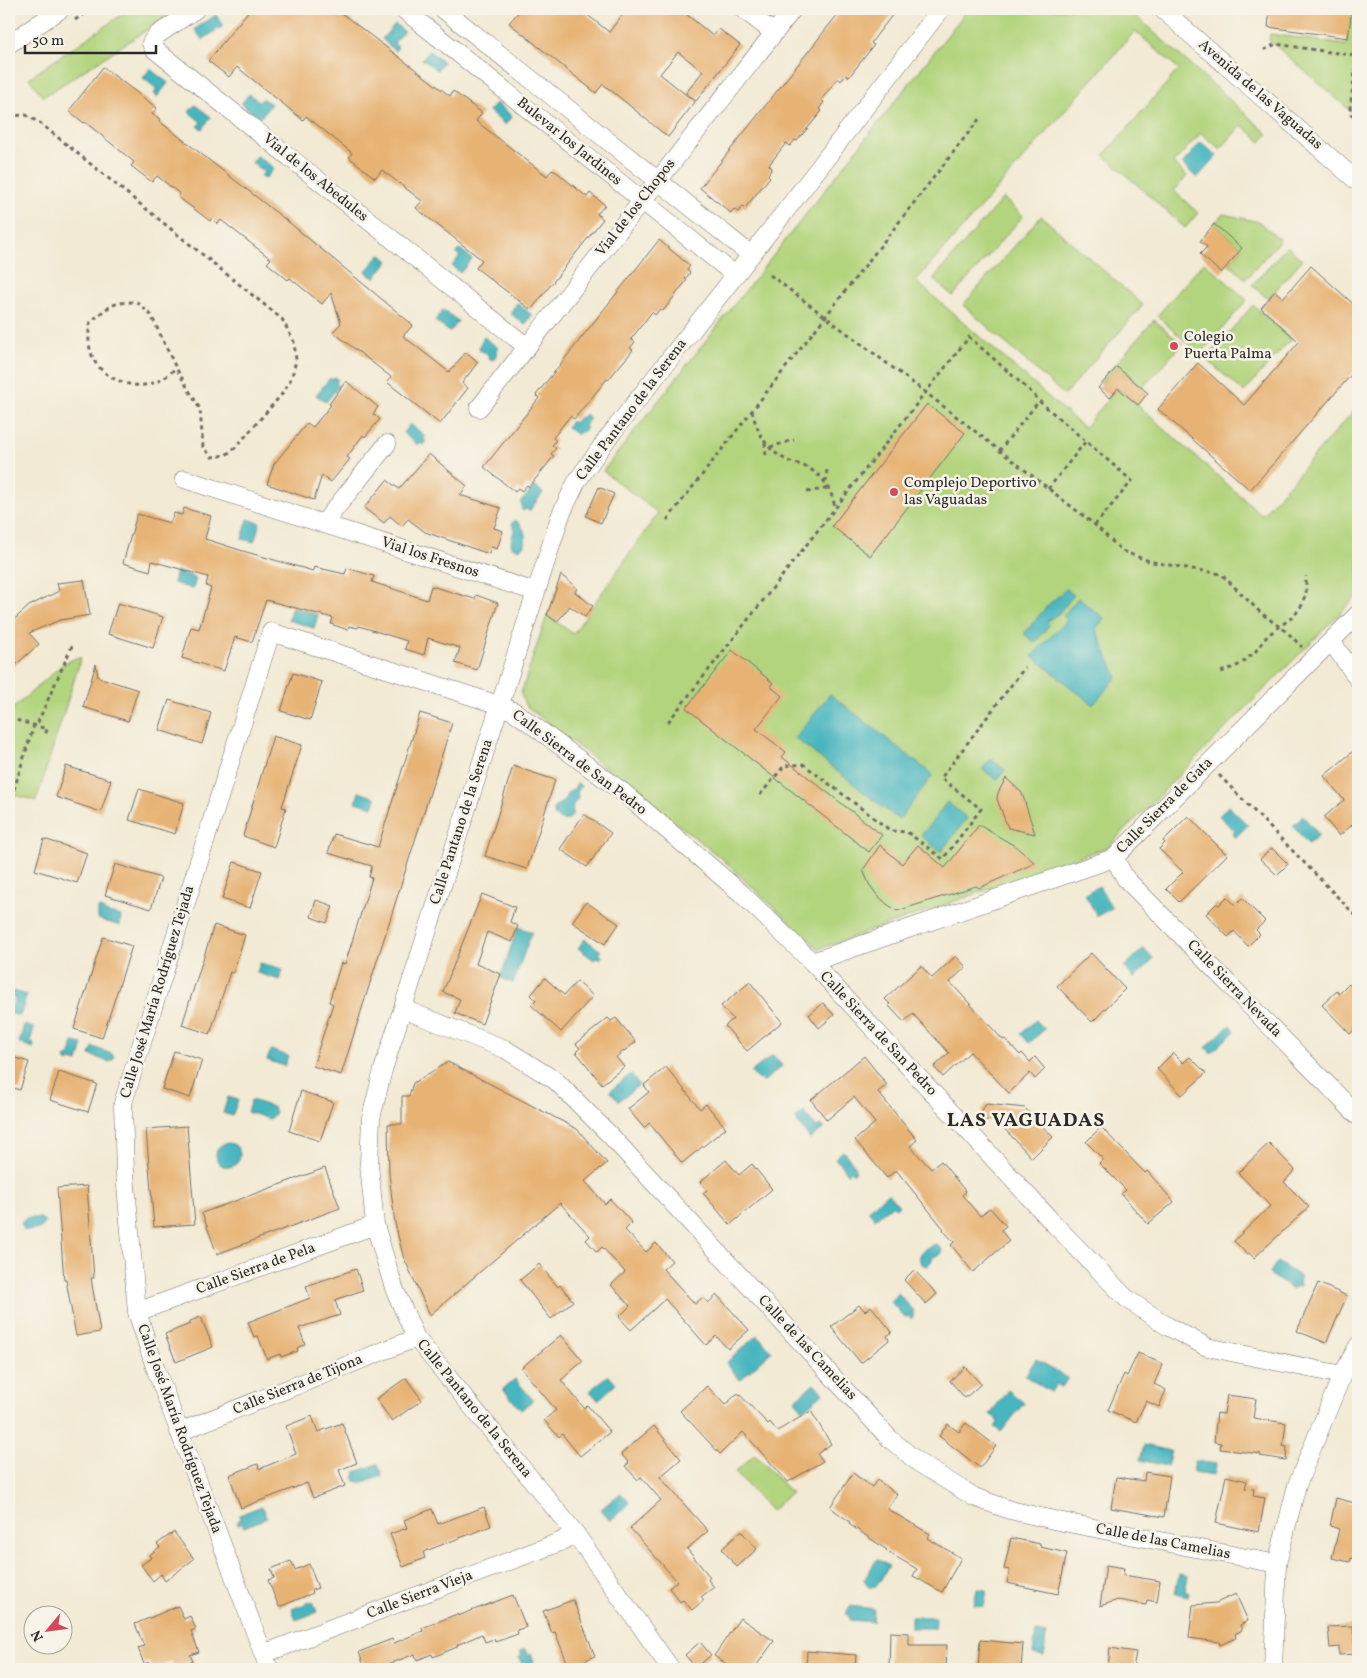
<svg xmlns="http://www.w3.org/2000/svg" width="1367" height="1678" font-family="Vollkorn,serif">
  <rect width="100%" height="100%" fill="#f7f3e8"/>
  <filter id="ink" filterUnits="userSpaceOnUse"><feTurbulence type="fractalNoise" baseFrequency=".02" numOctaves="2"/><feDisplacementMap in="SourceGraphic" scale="10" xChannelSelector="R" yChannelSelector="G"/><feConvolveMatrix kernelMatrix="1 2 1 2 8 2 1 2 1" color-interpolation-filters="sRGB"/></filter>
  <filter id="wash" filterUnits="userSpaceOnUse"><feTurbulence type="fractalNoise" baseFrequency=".0096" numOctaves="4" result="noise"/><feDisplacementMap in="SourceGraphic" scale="20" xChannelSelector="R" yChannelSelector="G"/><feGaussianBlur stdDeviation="1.12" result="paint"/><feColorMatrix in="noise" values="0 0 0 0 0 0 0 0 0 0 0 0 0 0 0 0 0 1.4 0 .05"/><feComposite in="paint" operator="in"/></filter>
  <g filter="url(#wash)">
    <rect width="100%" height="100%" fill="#f2ead4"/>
    <path fill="#b2d47d" stroke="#6e8054" d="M130,9H179L43,97L29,78Z
      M968,9H1128L1268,134L1261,142L1242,125L1220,149L1201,133L1173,163L1187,176L1174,191L1198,213L1185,228L1104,155L1179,69L1135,31L916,281L1084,428L1118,388L1262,515L1358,406V595L1108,847L819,949L721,858L525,705L521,693L547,615L573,634L658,513L603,471Z
      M1352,9H1358V78L1353,113L1269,40L1270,34L1346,45Z
      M1003,198L1023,216L953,296L933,279Z
      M1223,214L1259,222L1280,240L1246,279L1229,264L1242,248L1214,224Z
      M1041,216L1143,305L1064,395L963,305Z
      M1287,246L1302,260L1268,299L1252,285Z
      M1204,262L1247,300L1200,354L1157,316Z
      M1253,305L1291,339L1244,392L1206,359Z
      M1154,320L1182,344L1142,388L1117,367L1102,383L1100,382Z
      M76,658H81L36,801L9,793V712L63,664Z
      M755,1454L791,1493L771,1511L735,1472Z"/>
    <path fill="#47b6bf" stroke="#397075" d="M216,15L223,26L202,40L195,29Z
      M395,24L404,31L394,43L398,47L395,51L382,39Z
      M429,51L443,62L437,70L422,59Z
      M150,69L168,83L157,97L154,94L157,89L143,78Z
      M249,94L259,101L263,99L271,104L260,118L241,104Z
      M496,103L512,116L505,125L489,111Z
      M195,105L211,117L202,129L198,126L201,122L189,112Z
      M1201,142L1217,156L1197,178L1182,164Z
      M257,156L274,168L265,179L261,176L264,172L252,163Z
      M460,249L472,259L460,273L452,266L460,256L456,253Z
      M380,254L388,261L375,278L372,275L371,277L366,271Z
      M517,303L532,315L525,325L510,313Z
      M443,310L458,321L450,332L435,321Z
      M484,337L498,348L495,358L492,360L490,359L486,352H483L479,349L481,342Z
      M335,377L338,380L336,383L339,386L326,402L316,395L330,378L333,380Z
      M585,414L590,418L584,426L586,428L582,433L580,431L577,435L567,427L571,421L574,423L579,417L581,418Z
      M410,424L425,436L423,439L426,441L423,445L420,443L418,445L403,433Z
      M535,486L543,493L529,511L526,509L523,511L521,509L522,505L520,503Z
      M248,519L260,523L254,542L242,539Z
      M514,521H517C525,528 526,535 525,545L518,549L512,547L511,542L514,530L512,523Z
      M176,571L196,578L193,589L173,583Z
      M1066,589L1074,595L1058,614L1047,621L1049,625L1035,643L1024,634L1047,606Z
      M1078,598L1104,618L1096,629L1117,677L1093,705L1032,656L1067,620L1063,616Z
      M292,607L318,615L314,628L288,620Z
      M830,694L933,775L899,820L795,738Z
      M991,759L1005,770L997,780L982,769Z
      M577,783L581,786L577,793C580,800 576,800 573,805C572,808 573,813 572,816C567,822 561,822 555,816C551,803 559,807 564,800C566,798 566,795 567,793L573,790Z
      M359,792L376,798L373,807L356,802Z
      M947,802L967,818L941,852L921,836Z
      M1228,806L1248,825L1235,838L1232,834L1235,831L1219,816Z
      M1303,816L1319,835L1308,844L1293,826Z
      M1099,886L1112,908L1097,916L1085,894Z
      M98,908L103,909L107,913L121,916L120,926L98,919Z
      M518,927L532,932L513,983L500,978Z
      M585,939L601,951L599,954L602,956L600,959L597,957L594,960L578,948Z
      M1144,948L1154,959L1134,978L1124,967Z
      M260,963L283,969L280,980L257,973Z
      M13,991L27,995L20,1016L10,1013L15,997L11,996Z
      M1036,1020L1045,1029L1029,1043L1021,1034Z
      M24,1025L34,1028L30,1042L34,1044L33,1048L19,1043Z
      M1230,1025L1235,1031L1211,1053L1206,1047Z
      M73,1042L83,1044L78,1062L71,1060L67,1062L65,1058L70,1055Z
      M93,1047L112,1054L114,1057L113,1060L109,1062L90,1055Z
      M271,1050L288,1056L284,1066L267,1060Z
      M773,1055L782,1066L763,1082L760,1078L758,1080L751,1072Z
      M631,1074L639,1085L619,1101L610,1091Z
      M228,1097L238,1100L232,1116L223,1113Z
      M251,1100L273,1107L275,1112L274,1115L271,1117L270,1119L247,1112Z
      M804,1112L817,1128L821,1125L824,1128L810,1139L795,1119Z
      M216 1155a12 12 0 1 1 24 0a12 12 0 1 1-24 0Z
      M843,1151L856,1167L854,1169L856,1171L853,1174L850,1171L848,1174L835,1158Z
      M888,1193L899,1206L895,1208L892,1205L875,1219L868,1210Z
      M26,1218H41L45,1223C42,1230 31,1231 24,1230L21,1223Z
      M937,1244L942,1249L941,1254L933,1257L931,1262L927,1266L921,1264L919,1257C922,1249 929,1246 937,1244Z
      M1277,1262L1301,1277L1299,1280L1300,1286L1295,1287L1293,1290L1269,1274Z
      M898,1293L914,1311L912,1313L914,1315L911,1319L908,1316L905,1318L890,1301Z
      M757,1335L772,1351L740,1380L726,1363Z
      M1036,1359L1068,1378L1062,1387L1056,1384L1051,1392L1025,1376Z
      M608,1375L616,1384L598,1400L590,1391Z
      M515,1379L533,1400L521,1410L503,1389Z
      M814,1383L823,1393L803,1410L795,1400Z
      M1008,1390L1024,1403L1001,1432L995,1427L999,1421L990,1414Z
      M1144,1445L1171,1451L1167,1466L1140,1460Z
      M1195,1461L1216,1464L1214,1475L1193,1472Z
      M378,1464L382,1476L360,1484L359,1482L355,1481L354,1477L356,1474L355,1472Z
      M621,1493L630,1503L610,1521L601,1509Z
      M262,1506L267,1518L244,1527L242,1523L238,1525L237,1521L240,1519L239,1515Z
      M877,1559L889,1566L876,1587L873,1586L870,1588L864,1580Z
      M1179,1574L1188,1576L1185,1591L1189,1593L1188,1597L1175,1594Z
      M977,1589L987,1590L984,1607L974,1605Z
      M313,1601L317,1612L296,1620L292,1609Z
      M851,1606L874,1609L873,1622L850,1620V1617L847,1615V1611Z
      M911,1617H936L935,1628H911Z
      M1036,1632L1046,1634L1044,1656L1033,1654Z
      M525,1649L527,1654L531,1653L536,1669H523L519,1657L522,1656L520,1651Z"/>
    <g id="blocks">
      <path fill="#e7b374" d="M250,9H336L450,96L453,91L482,113L476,121L547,176L553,169L587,197L590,193L605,205L597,214L603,219L531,310L476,268L482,260L416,208L422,201L382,170L375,178L349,157L352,153L306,116L303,120L237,67L229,77L208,61Z
        M521,9H580L609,32L627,9H680L713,36L719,29L740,45L696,101L686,93L703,71L678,52L660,74L695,102L668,137L603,84L596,93L509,23Z
        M842,9H897L876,36L871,43L874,45L849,77L846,75L841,81L838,78L821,100L824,102L819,109L822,111L797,141L795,140L790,146L786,143L769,165L772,168L768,175L770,177L745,208L743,206L738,212L734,209L731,213L700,188Z
        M1270,9H1352L1348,38L1268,27Z
        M103,67L157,108L152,114L160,119L159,121L291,224L413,325L403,336L449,372L466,352L478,362L462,383L468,388L440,424L387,382L391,377L333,332L341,323L331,293L322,304L290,278L288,280L267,263L271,259L221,220L218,224L212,218L210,221L178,197L180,194L157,176L152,182L131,166L134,162L85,122L84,123L69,111Z
        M1214,224L1242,248L1221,273L1200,254L1207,247L1200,241Z
        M659,240L690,266L687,270L690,273L685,279L687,280L663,311L660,309L655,315L652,312L631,339L635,342L630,348L633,350L608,380L607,379L579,413L574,419L570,416L553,438L556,441L552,445L556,448L551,454L554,456L529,487L527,485L522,491L518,488L515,492L484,467L539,398L536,395Z
        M1311,266L1358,308V367L1250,490L1158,409L1198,363L1244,405L1299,342L1261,308L1275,291L1283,298Z
        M1117,367L1148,393L1138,405L1118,388L1110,398L1098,388Z
        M346,381L378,407L373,414L380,419L365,437L363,435L347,457L350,459L331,482L322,475L314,500L267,484L274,464L307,423L313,427L331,405L329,404Z
        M927,404L965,433L870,556L832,526Z
        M429,454L467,486L460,495L501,508L494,528L503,531L497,549L491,547L489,554L425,532L408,519L402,526L390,516L384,523L364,508L387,480L399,489Z
        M599,487L614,494L601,523L586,516Z
        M184,508L211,516L205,539L243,551L313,571L314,567L345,574L347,568L374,576L372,582L427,600L431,586L475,599L476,595L498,603L477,670L455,663L460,648L428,638L424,655L405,649L407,641L359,626L358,628L349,626L348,630L331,624L333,618L266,600L252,642L235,637L224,671L182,658L191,627L199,629L211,588L206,586L208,577L152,561L150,571L123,563L137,514L170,523L174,513L182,515Z
        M561,575L577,588L575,592L593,606L585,617L570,606L557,622L547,615Z
        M84,580L90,615L60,620L29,633L39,644L9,671V624L29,606L59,591L57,583Z
        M118,603L163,617L153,648L108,634Z
        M732,650L773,683L770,686L782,696L756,729L786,752L782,757L882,835L869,852L686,708Z
        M96,664L98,677L138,690L128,721L83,707Z
        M293,673L322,682L310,720L281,711Z
        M169,700L211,713L202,744L159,730Z
        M420,713L452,723L341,1075L313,1066L333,1004L329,1002L341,963L345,964L372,878L369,877L372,866L328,853L334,834L378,847Z
        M273,736L302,745L282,807L286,808L274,847L243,836Z
        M1358,747V820L1339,836L1324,817L1344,800L1324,776Z
        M66,766L111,780L101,812L56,797Z
        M513,766L555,780L527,869L485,856Z
        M1006,778L1022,793L1035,834L1008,828L997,799L998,793Z
        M139,789L184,803L175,834L129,820Z
        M584,814L611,833L587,867L560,849Z
        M1188,816L1227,855L1179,902L1166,889L1183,872L1159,849L1165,843L1163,841Z
        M979,825L1015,846L1035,863L979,888L976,886L897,911L887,904L877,895L869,884L863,870L880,845L902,864L918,845L945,868Z
        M44,839L87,853L77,883L35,870Z
        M1272,848L1288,864L1277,875L1260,859Z
        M234,862L262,871L250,908L222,899Z
        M115,864L161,878L151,909L105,895Z
        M482,894L515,907L510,922L518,926L512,942L487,932L476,964L501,974L482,1024L455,1013L460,999L443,992Z
        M1227,897L1235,905L1242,898L1265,921L1256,930L1260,934L1248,946L1234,931L1228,937L1206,914L1216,904L1219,905Z
        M316,900L333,906L327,923L311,917Z
        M586,902L619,924L605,944L572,922Z
        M214,925L245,935L233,973L230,972L210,1034L182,1025Z
        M103,937L132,946L102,1038L74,1029Z
        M1091,953L1125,989L1092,1022L1057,986Z
        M956,956L966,967L950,982L1003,1040L1005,1039L1020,1055L1022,1053L1030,1062L1035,1057L1045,1069L1035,1079L1030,1073L1009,1093L970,1052L943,1077L934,1067L949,1053L913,1014L904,1022L888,1005L890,1004L885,999L921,966L932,978Z
        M545,978L564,995L577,981L593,996L561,1032L531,1005L536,1000L531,995Z
        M750,982L782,1022L747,1051L725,1026L733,1019L721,1006Z
        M1349,984L1358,994V1026L1350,1034L1322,1005L1337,991L1339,994Z
        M823,1003L834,1015L819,1028L809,1015Z
        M608,1018L611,1021L616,1018L636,1042L616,1057L624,1067L602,1084L576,1052L580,1048L576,1044Z
        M174,1051L202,1060L190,1098L162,1089Z
        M1173,1053L1183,1063L1190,1057L1206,1073L1182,1095L1157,1069Z
        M9,1056L29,1062L20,1090L9,1087Z
        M864,1056L887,1085L878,1092L917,1140L910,1146L931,1169L941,1161L966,1192L962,1195L980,1216L990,1208L1006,1226L1001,1230L1009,1241L973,1272L951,1245L954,1242L943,1230L944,1229L896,1170L887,1178L855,1140L875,1123L854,1097L827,1120L811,1100Z
        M448,1062L577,1129L607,1163L585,1181L605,1204L610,1199L632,1223L625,1230L646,1252L656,1243L672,1261L663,1269L695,1304L703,1297L708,1303L717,1295L749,1330L728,1349L716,1336L706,1345L665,1299L631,1330L619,1317L630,1306L611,1285L625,1272L602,1247L597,1252L586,1240L590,1236L560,1203L430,1315L403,1256L395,1223L389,1174L388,1124H402V1096H409L413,1083Z
        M666,1067L700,1109L706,1104L726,1128L682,1163L649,1123L644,1128L628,1109L649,1092L644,1085Z
        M59,1072L97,1084L88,1112L50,1100Z
        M301,1091L333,1102L320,1141L289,1131Z
        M986,1104L1025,1108L1053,1137L1032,1158L997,1121L985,1120L981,1112Z
        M187,1126L195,1224L154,1227L146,1129Z
        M1101,1127L1145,1173L1147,1171L1174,1202L1148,1224L1121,1194L1126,1190L1099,1163L1103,1159L1086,1142Z
        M1269,1143L1295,1170L1284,1182L1309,1207L1254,1258L1249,1253L1247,1254L1234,1241L1270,1206L1238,1173Z
        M726,1160L739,1175L752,1164L772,1189L730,1225L703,1193L707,1190L700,1182Z
        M325,1168L340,1208L217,1254L202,1213Z
        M87,1186L94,1278H91L100,1332L76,1336L66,1280H64L57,1188Z
        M539,1264L558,1287L560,1285L573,1301L551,1319L520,1280Z
        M356,1269L363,1290L335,1300L340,1315L299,1328L305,1344L297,1348L298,1351L281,1357L280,1354L267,1359L258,1336L254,1337L248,1322L310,1298L306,1286Z
        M914,1270L937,1294L926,1304L904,1280Z
        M1318,1283L1347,1296L1326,1343L1297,1331Z
        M859,1305L865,1311L871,1306L892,1332L887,1336L889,1340L861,1363L831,1327Z
        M201,1317L213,1347L176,1362L165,1334L190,1324V1321Z
        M561,1335L583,1361L561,1380L584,1408L587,1405L610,1432L580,1456L562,1434L559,1437L544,1420L556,1410L521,1368Z
        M1138,1353L1163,1364L1154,1384L1166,1390L1159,1407L1146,1401L1136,1422L1108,1410L1124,1374L1127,1376Z
        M965,1367L981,1384L965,1398L950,1381Z
        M406,1378L422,1400L392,1421L376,1399Z
        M707,1386L725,1405L738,1393L768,1424L770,1422L777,1431L811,1411L831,1444L817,1454L823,1461L788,1482L743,1432L720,1454L680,1411Z
        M1227,1395L1256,1399L1253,1418L1286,1423L1283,1446L1287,1447L1286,1460L1260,1456L1261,1454L1220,1449L1221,1443L1214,1442L1217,1413L1224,1414Z
        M312,1416L318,1432L342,1423L357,1463L339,1470L345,1486L313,1498L307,1483L241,1508L229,1475L258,1464L259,1469L296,1454L286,1426Z
        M966,1423L996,1446L980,1468L939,1436L948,1424L959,1432Z
        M654,1426L681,1459L660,1477L708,1531L687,1549L710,1577L708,1580L714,1587L701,1597L704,1600L692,1610L683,1600L680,1602L669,1588L677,1581L630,1528L661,1500L641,1477L638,1480L625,1466L629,1463L621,1454Z
        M1145,1472L1170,1476L1164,1517L1111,1508L1116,1477L1144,1481Z
        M853,1473L872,1487L877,1480L897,1494L887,1509L930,1534L927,1538L961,1558L942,1592L913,1576L917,1569L886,1551L887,1550L849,1524L850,1522L830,1507Z
        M1226,1476L1247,1481L1245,1488L1254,1489L1253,1496L1265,1498L1259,1532L1216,1523Z
        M1336,1498L1358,1504V1560L1351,1558L1350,1562L1332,1558L1339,1529L1330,1526Z
        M484,1507L491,1526L423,1552L425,1558L403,1567L390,1534L407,1528L404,1520L432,1509L438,1524Z
        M741,1531L757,1549L737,1567L722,1549Z
        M174,1532L194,1559L165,1581L161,1574L153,1581L141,1565L151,1558L149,1555L160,1547L157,1544Z
        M1011,1538L1040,1544V1547L1067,1553L1058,1594L1007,1583L1010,1570L1004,1569Z
        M291,1561L295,1570L309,1564L318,1588L312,1590L313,1593L279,1607L268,1580L274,1578L271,1569Z
        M1106,1565L1124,1568L1123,1575L1160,1581L1157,1602L1147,1600L1146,1605L1118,1600L1100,1606Z
        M1236,1594L1248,1621L1240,1625L1242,1630L1235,1634L1236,1638L1220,1645L1219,1642L1189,1638L1193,1605L1216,1603Z
        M513,1595L526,1627L517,1630L518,1634L495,1642L494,1639L485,1642L482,1634L457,1645V1647L433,1657L432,1654L417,1660L415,1654L389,1664L392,1669H365L359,1652L392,1639L394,1643L423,1631L422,1628L457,1614L458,1616Z
        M573,1600L595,1656L569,1667L555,1632L552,1633L543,1611Z
        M178,1606L184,1619L190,1616L196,1629L191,1631L199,1652L190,1655L193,1661L174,1668L172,1662L152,1669L149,1662L144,1664L138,1648L144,1646L135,1624Z
        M740,1618L774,1641L754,1669H734L714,1656Z
        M1353,1626L1355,1654L1339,1655V1647L1330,1648L1328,1627Z
        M890,1632L909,1633V1645H947L946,1669H889Z
        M980,1640L1023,1644L1021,1669H978Z
        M700,1642L711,1655L696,1668L685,1655Z
        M1110,1648L1136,1652L1133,1669H1108Z
        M807,1651L856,1655L855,1669H806Z"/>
    </g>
  </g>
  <g filter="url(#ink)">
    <use href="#blocks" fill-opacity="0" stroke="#716e66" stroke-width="1"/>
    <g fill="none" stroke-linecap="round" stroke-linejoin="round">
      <defs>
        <path id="minor" d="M196,9L157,35L151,43L154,49L527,347
          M403,9L735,275
          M443,9L751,255
          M743,9L774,33
          M1162,9L1358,182
          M9,44L61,9
          M479,408L793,9
          M184,479L536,592
          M323,524L387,444
          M1331,641L1358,679
          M1114,858L1126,879L1358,1116
          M812,962L1114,858L1358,614
          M403,1009L505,1049L556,1081L609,1134L890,1439L919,1463L974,1497L1010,1510L1058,1521L1277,1564
          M137,1312L375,1225
          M179,1432L416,1338
          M263,1654L560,1542L575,1533
          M269,1669L155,1367L137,1312L125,1174L123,1103L271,632L499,705L515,712L624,793L742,894L812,962L1055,1225L1126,1298L1167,1326L1207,1347L1342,1375
          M671,1669L575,1533L416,1338L394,1288L375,1225L369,1164L371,1118L383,1070L561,514L577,481L607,439L787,209L941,9
          M1273,1669L1277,1564L1297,1485L1342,1375L1358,1346"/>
      </defs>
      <use href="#minor" stroke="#716e66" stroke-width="19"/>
      <path stroke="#716e66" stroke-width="3" stroke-dasharray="4 4" stroke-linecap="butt" d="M75,20L91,9
        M1264,50L1276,44L1357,56
        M1358,50L1350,108L1351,114L1358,118
        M9,116L26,115L40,123L282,319L294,342L296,360L292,377L282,394L236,447L226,455L212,457L203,447L200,409L176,368L151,315L137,302C112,302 108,306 90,323C88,335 88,346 93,358C101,377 133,391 153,383C163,380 169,374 176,368
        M770,275L925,392L1095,525L1122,551L1152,562L1221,574L1261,613L1288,633L1302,647
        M752,411C757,431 765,448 783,458C788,462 795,463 801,465C822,473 830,486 835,507
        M765,443L766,459
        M770,447L794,440
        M999,451L1039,401
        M826,482L827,468
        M1048,489L1086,441
        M807,492L829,488
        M667,520L980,118
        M1221,672L1241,664L1255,652L1268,635L1294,616L1302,605L1306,592V576
        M9,718L47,729L45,736
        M668,722L969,337L1030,391L1039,401L1132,481L1095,525
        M1219,775L1358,918
        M760,795L784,766L803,764L891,831L907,832L943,859L981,809L941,778L1025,667
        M9,805L34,725L38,722L72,646"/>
      <use href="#minor" stroke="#fff" stroke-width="18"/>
    </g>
  </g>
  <g fill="#d1495b" stroke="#f7f3e8" stroke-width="2">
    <circle cx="1174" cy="346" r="5"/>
    <circle cx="894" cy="492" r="5"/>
  </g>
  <g text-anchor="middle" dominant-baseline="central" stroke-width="5" stroke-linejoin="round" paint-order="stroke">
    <g font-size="15" fill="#2b2b2b" stroke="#f7f3e8">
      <text transform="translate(1260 95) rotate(41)">Avenida de las Vaguadas</text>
      <text transform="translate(569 142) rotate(39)">Bulevar los Jardines</text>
      <text transform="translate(315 178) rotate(39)">Vial de los Abedules</text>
      <text transform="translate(636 208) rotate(-52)">Vial de los Chopos</text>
      <text transform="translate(632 410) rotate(-53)">Calle Pantano de la Serena</text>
      <text transform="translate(430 558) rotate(18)">Vial los Fresnos</text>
      <text transform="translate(579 763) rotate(37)">Calle Sierra de San Pedro</text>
      <text transform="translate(1165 806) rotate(-45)">Calle Sierra de Gata</text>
      <text transform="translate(462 822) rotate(-72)">Calle Pantano de la Serena</text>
      <text transform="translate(1234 989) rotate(46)">Calle Sierra Nevada</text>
      <text transform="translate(158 992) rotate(-73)">Calle José María Rodríguez Tejada</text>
      <text transform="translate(878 1034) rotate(47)">Calle Sierra de San Pedro</text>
      <text transform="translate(256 1269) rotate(-20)">Calle Sierra de Pela</text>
      <text transform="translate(807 1348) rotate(47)">Calle de las Camelias</text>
      <text transform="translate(298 1385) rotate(-22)">Calle Sierra de Tijona</text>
      <text transform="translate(474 1409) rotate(51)">Calle Pantano de la Serena</text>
      <text transform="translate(179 1429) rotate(70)">Calle José María Rodríguez Tejada</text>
      <text transform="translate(1163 1542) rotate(11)">Calle de las Camelias</text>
      <text transform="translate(420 1595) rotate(-21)">Calle Sierra Vieja</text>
    </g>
    <g font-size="15" fill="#2b2b2b" stroke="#f7f3e8" text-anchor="start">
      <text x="1184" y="337">Colegio<tspan x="1184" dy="17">Puerta Palma</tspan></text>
      <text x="904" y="483">Complejo Deportivo<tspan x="904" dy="17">las Vaguadas</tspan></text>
    </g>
    <g font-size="20" font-weight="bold" letter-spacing="1" fill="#2b2b2b" stroke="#f7f3e8">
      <text x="1026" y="1121">LAS VAGUADAS</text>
    </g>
  </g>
  <rect width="1367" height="1678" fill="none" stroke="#f7f3e8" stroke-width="30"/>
  <g transform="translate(48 1630) rotate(241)"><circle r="24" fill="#f7f3e8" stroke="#a5a39c"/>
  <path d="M0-4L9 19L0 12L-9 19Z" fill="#d1495b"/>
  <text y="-8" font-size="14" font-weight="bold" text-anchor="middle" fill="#2b2b2b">N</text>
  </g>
  <path d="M25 45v8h131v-8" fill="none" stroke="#2b2b2b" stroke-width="2.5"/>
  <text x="32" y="45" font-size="15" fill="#2b2b2b" stroke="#f7f3e8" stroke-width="4" paint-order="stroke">50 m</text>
</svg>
